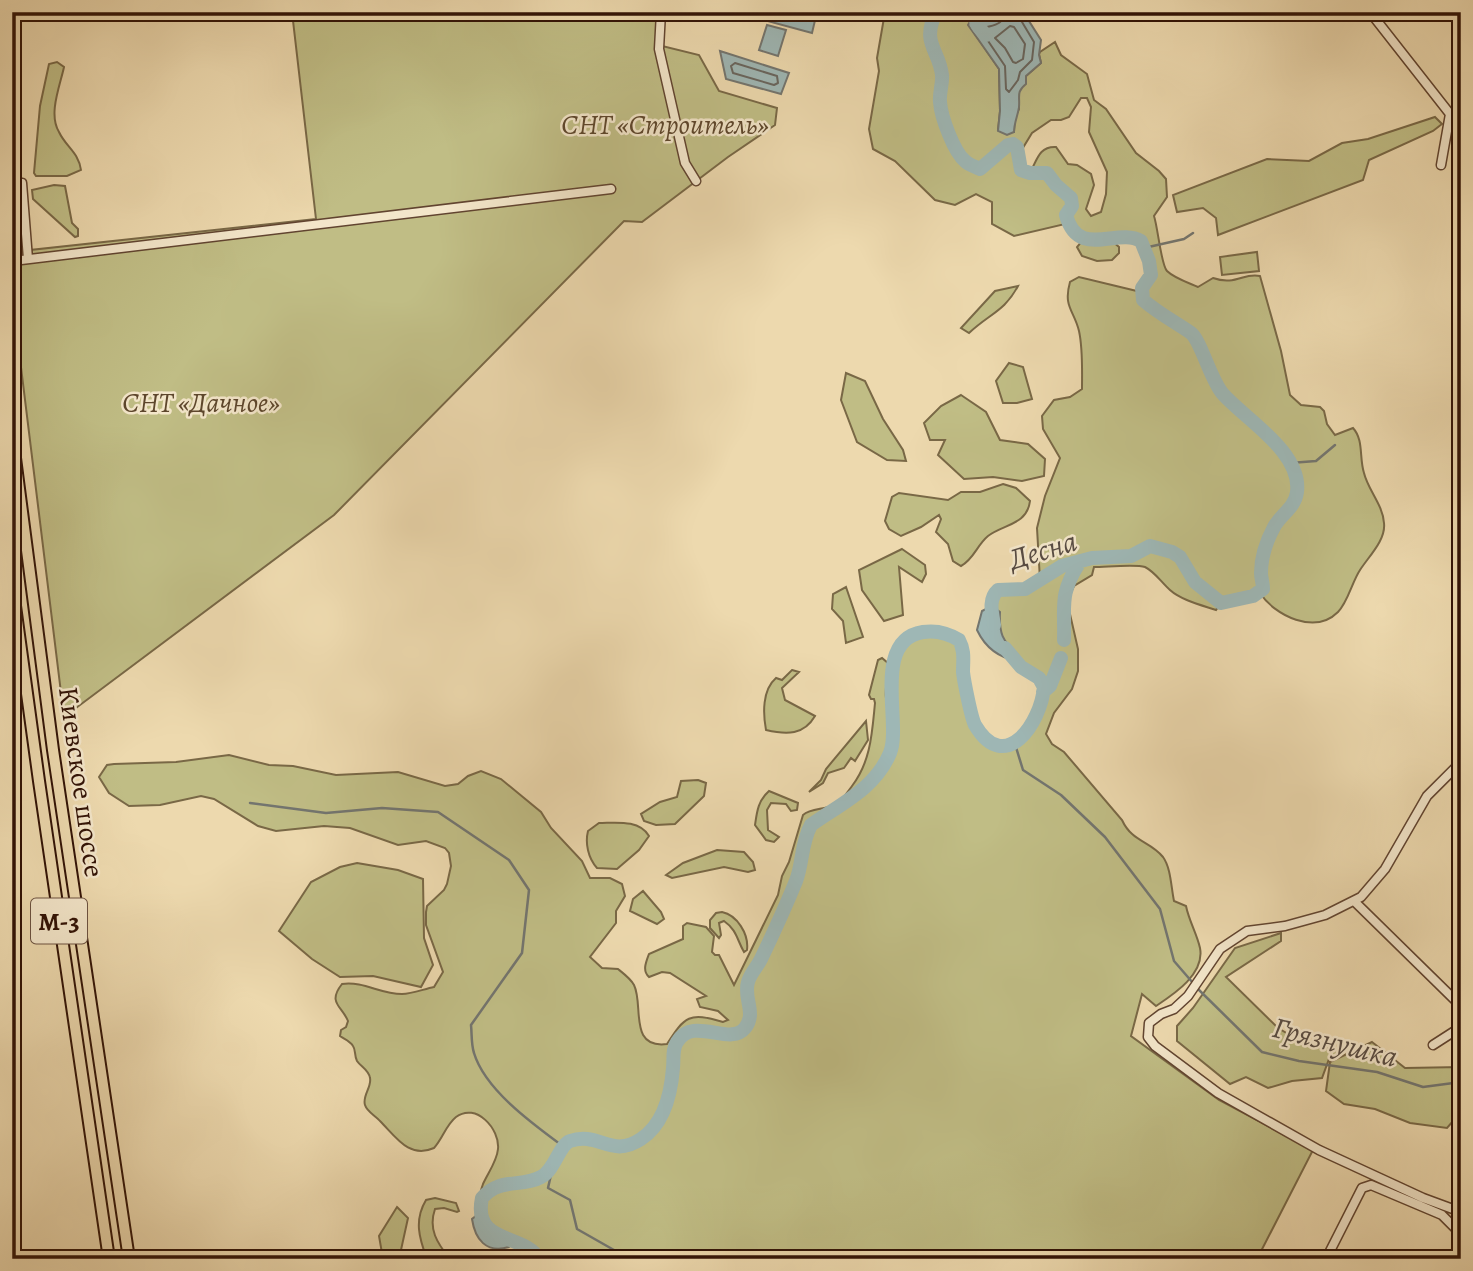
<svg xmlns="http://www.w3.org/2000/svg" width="1473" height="1271" font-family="Alegreya,serif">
  <rect width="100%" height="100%" fill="#edd9ae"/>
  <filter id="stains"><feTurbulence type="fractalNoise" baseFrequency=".00286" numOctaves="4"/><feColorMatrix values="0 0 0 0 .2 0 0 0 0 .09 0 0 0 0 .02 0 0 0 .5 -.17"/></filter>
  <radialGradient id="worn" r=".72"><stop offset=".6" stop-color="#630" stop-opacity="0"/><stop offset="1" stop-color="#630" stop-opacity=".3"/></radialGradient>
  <path fill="#c0bd85" stroke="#796846" stroke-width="2" fill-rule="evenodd" d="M292,12H663L662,46L699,55L719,91L777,108L775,125L728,157L642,222L624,221L334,515L64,717L12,294V252L316,219Z
    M885,12H997V16C990,21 982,22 975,19L969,25L999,69L1000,111L998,130L1014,132L1015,117L1019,109L1018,94L1026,76L1041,63L1039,54L1040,52L1055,42L1061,55L1087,74L1094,100L1106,109L1136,153L1159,171L1166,179L1167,197L1154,216C1158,228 1161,265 1167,271C1174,278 1189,283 1198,287L1213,278C1236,286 1244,272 1260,276L1281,351L1290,395L1301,405L1320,407L1324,411L1327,424L1335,435L1353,428C1364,440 1359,458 1364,473C1368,490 1383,505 1384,523C1386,540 1369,556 1360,570C1352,582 1348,602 1338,612C1315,635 1275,616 1260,593L1253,596L1221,603L1216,610C1201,605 1181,600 1170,590C1161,582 1155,572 1145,567C1136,564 1106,567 1094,567L1092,575L1074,586L1067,601L1078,649V671L1072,689L1054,713L1046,734L1052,744L1064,752L1122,820C1132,842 1150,841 1163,857C1171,868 1171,887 1174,901L1186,906C1189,921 1197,934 1200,948C1205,974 1174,994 1156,1006L1142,994L1131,1036L1219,1100L1313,1150L1257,1259H522L521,1253L525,1247C503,1238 469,1224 485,1195L481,1190L483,1184C488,1173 497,1161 498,1149C500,1129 476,1102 456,1117C446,1125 443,1138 434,1148C409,1159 396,1137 380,1121C376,1116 367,1112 365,1105C362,1096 372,1087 370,1078C369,1070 361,1067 357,1061C354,1055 356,1050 353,1046C350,1041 344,1039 340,1036L341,1030L346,1027L348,1021C342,1006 327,1003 342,984C364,981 380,994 402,994C412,994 424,989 434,987L443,972L426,925V912L427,906L444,890L447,884L451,866L449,853L445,848L426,841L398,845L350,828L324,826L276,831L258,826L214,799L201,796L160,805L129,806L109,793L99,777L107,765L114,764L176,762L229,755L269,765L293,766L336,775L398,772L445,786L458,784L468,776L481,771L501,779L541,812L551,828L582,861L590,878H610L622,884L625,896L616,911V923L590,957L602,968L618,969C623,973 631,979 634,985C644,1005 628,1049 667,1044C685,1016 689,1012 723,1022L728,1020L718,1011L700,1007L697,999L706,996L670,973L662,972L649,977C642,971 646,962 649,954L683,939V926L687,923L706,927L714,936L712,952L715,955H719L734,985L778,895L782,876L789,862L803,815C811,808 824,810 834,805C842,801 847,793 852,786C871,761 872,733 875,703L874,699H871L869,695L878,660L882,658L889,664C886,684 882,703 893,722C892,693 885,663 908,640C921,627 958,628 963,649C965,658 962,667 964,676C968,704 973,738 1003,747C1026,743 1042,709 1044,687L1039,678L1021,667L1018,661L997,641L992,608L993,596L998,590L1025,589L1040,580L1037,528L1045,496L1060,458L1043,429L1042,416L1054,400L1070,397L1082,389C1082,370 1083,349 1079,331C1074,310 1063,307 1070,282L1079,277L1141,292C1143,286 1147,284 1150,279C1153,273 1150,263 1148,258C1146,253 1145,246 1142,242C1130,224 1097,258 1069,223L1014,236L992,224V202L976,194L955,205L935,200L895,161L873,149L869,129L879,71L877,58ZM1081,98H1087L1091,107L1089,132L1107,172L1106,194L1101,212L1091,216L1086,209L1094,185L1091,174L1077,165L1068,164L1056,147C1039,146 1037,160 1030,173L1021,170L1018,156L1032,133L1051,120H1061L1069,117Z
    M57,62L64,67C60,86 48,114 59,132C66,147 79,153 81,170L67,176H36L34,173L40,106L49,64Z
    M1435,117L1442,124L1433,131L1369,160L1363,180L1218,235L1216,218L1203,208L1177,212L1173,195L1267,159L1309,161L1342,143L1368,139Z
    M54,185L65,186L72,223L78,229V236L75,237L33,199L32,190Z
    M1082,241L1101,245L1112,241L1119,247V253L1112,260L1097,261L1082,256L1077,247Z
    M1257,252L1259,271L1222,275L1220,257Z
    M1018,286C1005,311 989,314 969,333L961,328L995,291Z
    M1009,363L1023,367L1032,399L1017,403H1003L996,381Z
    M846,373L865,381L883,419L903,450L906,461L887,460L857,442L841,400Z
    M961,395L986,412L1000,440L1028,444L1045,459L1044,476L1022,481L993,477L964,479L938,455L945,440H930L924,423L941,406Z
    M1003,484L1016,488L1030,501C1027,525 1004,524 988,536C977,545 974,559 961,566L953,561L948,544L936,532L941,519L939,515L921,527L901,536L889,529L885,521L892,497L899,493L948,500L961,492H980Z
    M902,549L925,565L926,574L922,582L899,567L903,615L884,621L862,590L859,570Z
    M846,587L863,637L846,643L843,621L832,609L833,594Z
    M792,670L799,672L782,688L785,700L815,716C804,735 787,735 766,730C763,714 762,690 776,678L782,680Z
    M866,721L868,740L855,761L851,758L844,768L828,773L823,783L809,792L821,780L826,769Z
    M698,780L706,783L704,796L675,824L656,825L644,821L641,814L660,802L677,797L681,781Z
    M769,791L798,803L797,810L791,811L786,804L771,803L767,810L768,830L779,837L774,842L766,840L755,825C757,811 758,801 769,791Z
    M599,823C615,823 639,819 649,836L639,850L617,869L597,868C588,858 585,843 588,831Z
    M717,850L744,852L753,862L755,870L748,872L724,867L672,878L666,875L683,863Z
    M357,863L398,870L423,879L424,938L433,965L421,987L373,976L340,977L312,959L279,931L311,882L340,867Z
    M643,891L661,912L664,919L657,924L630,911L633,899Z
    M722,912C737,915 749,934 747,950L744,952C737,940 737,930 724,921L719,923L721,935L719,938L710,928V920L716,913Z
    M1281,933V941L1226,977L1278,1028L1295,1038L1341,1052L1329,1059L1322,1078L1292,1081L1268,1088L1246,1077L1230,1084L1177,1041V1026L1193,1008L1235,948Z
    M1372,1042L1405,1068L1461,1067V1112L1447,1128L1410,1123L1375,1109L1344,1104L1326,1091L1330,1062Z
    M435,1198L456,1203L459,1211L457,1212L444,1208L435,1209C428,1229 437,1243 450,1259H427C419,1238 414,1220 426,1200Z
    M397,1207L408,1218L399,1259H383L379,1236Z"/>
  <path fill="#9eb7b5" stroke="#73756f" stroke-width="2" d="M755,12H817L812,33L753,17Z
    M1001,12H1032L1029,21L1041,40L1039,55L1041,63L1026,76V84C1016,92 1020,96 1019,107C1018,115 1014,123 1014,132L1007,135L998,131L1000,111L999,69L968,25L971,20C985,18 988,24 1001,12Z
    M767,25L786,30L778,56L759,50Z
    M720,51L789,73L781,94L726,79Z
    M992,606L1000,612C999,634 1002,640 1018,655V661C999,658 985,647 977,630L982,611Z
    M481,1212C485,1229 497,1234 512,1242L509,1247C486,1254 475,1239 472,1219Z"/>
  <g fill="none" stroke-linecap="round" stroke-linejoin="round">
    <path stroke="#68655e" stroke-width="2" d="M1005,12C1004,25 993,25 984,28L982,32L1005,66L1006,89L1009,92L1018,80L1020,72L1032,60L1034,42L1022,22L1025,12
      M1010,26L1014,27L1025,44L1023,59L1016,63L1013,62L1005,48L995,38Z
      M735,63L777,76L778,83L774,85L733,73L731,66Z"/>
    <path stroke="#73756f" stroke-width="2.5" d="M1144,248L1184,239L1193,233
      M1290,463L1316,461L1335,445
      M1015,744L1023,770L1061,795L1105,837L1160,909L1174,961L1193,983
      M250,803L326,813L382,808L438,812L509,860L529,890L522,953L471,1025C472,1034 471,1044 474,1053C485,1090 534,1125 564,1147
      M1197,988L1262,1052L1299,1061L1377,1072L1423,1087L1461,1082
      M553,1166L548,1188L570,1200L577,1229L621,1254L658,1253L670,1259"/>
    <path stroke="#9eb7b5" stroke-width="14" d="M936,12C921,44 939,49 942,75C943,83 939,93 940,102C941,117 954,152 965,161C969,165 976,167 980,169L1008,145L1013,144L1017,147L1021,170L1030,173H1047L1056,185L1071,198L1072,206L1066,215C1078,260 1117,227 1141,241L1149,261L1151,275L1142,288L1143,300C1158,313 1175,322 1191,333C1201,341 1211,381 1223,394C1246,420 1302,452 1297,492C1295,508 1281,514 1274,527C1267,540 1261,558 1261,573C1261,578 1263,583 1263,589L1253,596L1221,603L1195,582L1180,557L1172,552L1150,546L1131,556L1092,558L1062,566L1025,589L998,590C988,599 992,613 994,625
      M978,12C973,23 978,27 986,35
      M1064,640C1065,605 1059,595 1079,563
      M1043,692L1050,686L1061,658
      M539,1259C525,1233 472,1245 482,1198C500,1177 521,1188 541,1177C555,1170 559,1145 570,1141C599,1131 611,1159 641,1139C664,1124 671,1094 673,1068C674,1060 672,1049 677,1042C693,1015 730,1047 745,1028C757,1013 743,999 748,982C750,974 757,967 761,959C773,934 785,908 796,881C803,863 801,843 811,825C840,804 875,789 890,753C902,724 871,640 923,632C936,630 948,633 959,640C965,651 963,660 963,672C964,681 971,717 975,725C1005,776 1041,723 1044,687L1039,678L1021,667L1005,648"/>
    <defs>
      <path id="minor" d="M661,12L659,49L685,163L696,181
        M1370,12L1450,114L1441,165
        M12,182L22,183L28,259
        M13,261L611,189
        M1461,762L1427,796L1385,869L1361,897L1325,915L1285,926L1247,931L1220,949L1188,996L1174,1009L1161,1014L1149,1023L1148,1037L1155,1046L1218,1093L1319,1150L1423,1198L1461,1212
        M1355,902L1461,1006
        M1433,1045L1461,1027
        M1326,1259L1362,1188L1371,1185L1442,1215L1461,1234
        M1452,1259L1461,1249"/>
      <path id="highway" d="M12,435L53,750L129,1259
        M12,584L39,781L109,1259"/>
    </defs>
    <use href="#minor" stroke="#614430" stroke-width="11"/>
    <use href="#highway" stroke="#321306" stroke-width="14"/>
    <use href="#minor" stroke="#f3e6ca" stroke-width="8"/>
    <use href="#highway" stroke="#edd9ae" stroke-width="10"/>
  </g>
  <g text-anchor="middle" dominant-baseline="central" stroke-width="5" stroke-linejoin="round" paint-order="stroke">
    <rect fill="#f3e6ca" stroke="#6c5241" stroke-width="2" x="31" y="898.5" width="56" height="45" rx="5"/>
    <g font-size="26" font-weight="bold" fill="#321306">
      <text x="59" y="921">М-3</text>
    </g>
    <g font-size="28" font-style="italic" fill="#5d462c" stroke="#f3e6ca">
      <text x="665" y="125">СНТ «Строитель»</text>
      <text x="201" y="403">СНТ «Дачное»</text>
    </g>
    <g font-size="28" fill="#321306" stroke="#f3e6ca">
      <text transform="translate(81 782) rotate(82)">Киевское шоссе</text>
    </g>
    <g font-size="30" font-style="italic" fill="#584c43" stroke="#f3e6ca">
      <text transform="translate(1043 550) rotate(-17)">Десна</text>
      <text transform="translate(1335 1042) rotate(14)">Грязнушка</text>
    </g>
  </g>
  <rect width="1473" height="1271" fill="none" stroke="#edd9ae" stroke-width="42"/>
  <rect x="14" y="14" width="1445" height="1243" fill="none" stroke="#321306" stroke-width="3.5"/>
  <rect x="21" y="21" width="1431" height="1229" fill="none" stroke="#321306" stroke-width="2"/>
  <rect width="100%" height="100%" filter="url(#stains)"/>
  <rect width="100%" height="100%" fill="url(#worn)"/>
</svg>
